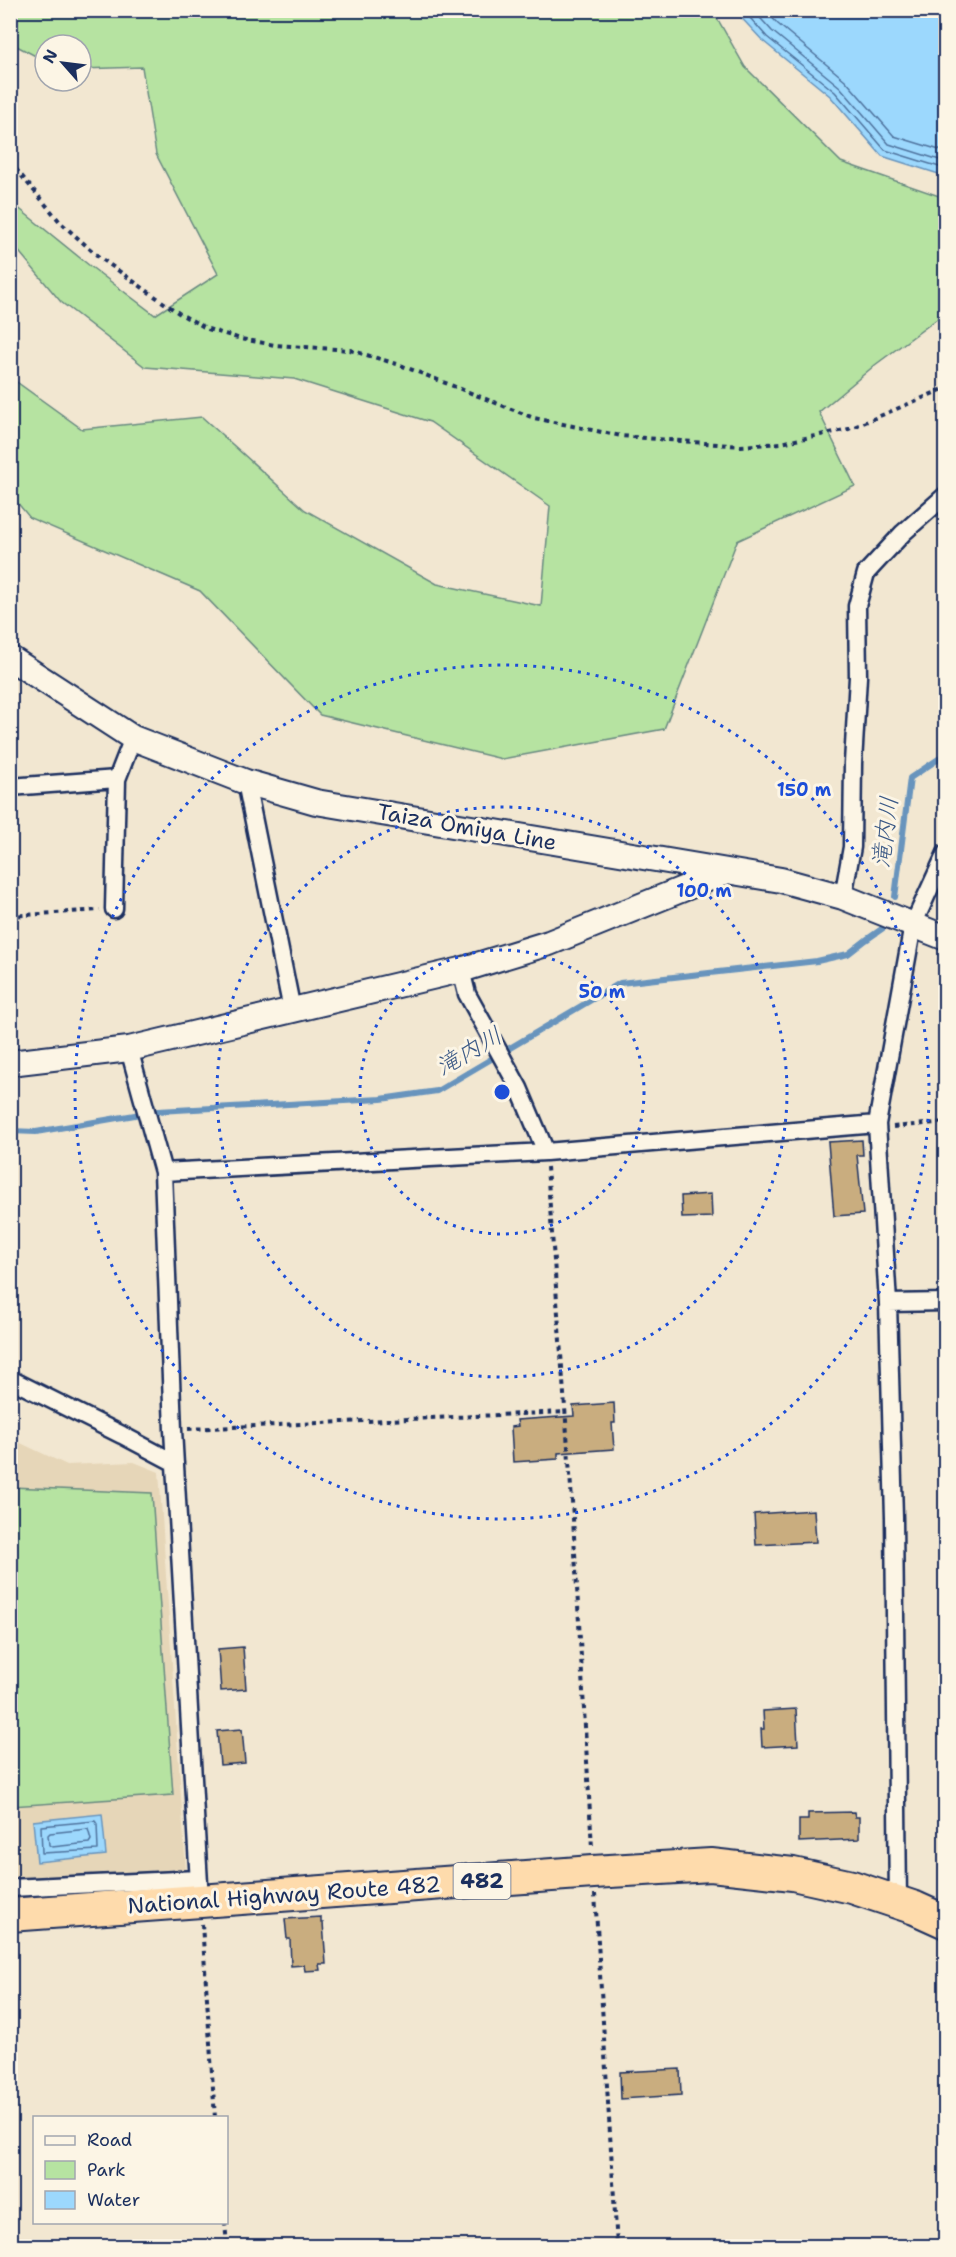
<svg xmlns="http://www.w3.org/2000/svg" width="956" height="2257" font-family="'Shantell Sans','Klee One',sans-serif">
  <rect width="100%" height="100%" fill="#f2e7d1"/>
  <filter id="ink" filterUnits="userSpaceOnUse"><feTurbulence type="fractalNoise" baseFrequency=".0167" numOctaves="2"/><feDisplacementMap in="SourceGraphic" scale="12" xChannelSelector="R" yChannelSelector="G"/><feConvolveMatrix kernelMatrix="1 2 1 2 8 2 1 2 1" color-interpolation-filters="sRGB"/></filter>
  <g filter="url(#ink)">
    <path fill="#e6d6b8" d="M10,1438L67,1465L134,1462L159,1472L186,1870L11,1879Z"/>
    <path fill="#b6e3a1" stroke="#688980" stroke-width="1.5" d="M11,10L713,11L745,67L841,162L945,198V313L875,365L819,412L855,486L737,541L664,729L502,759L320,715L200,591L30,518L11,495V378L82,429L202,417L305,510L437,584L541,606L550,506L430,422L294,379L145,367L61,302L11,242V202L90,266L155,315L218,274L156,154L142,67L81,69V45H45V61L11,43Z
      M11,1487L152,1493L173,1795L11,1806Z"/>
    <path fill="#9cd8fd" stroke="#6894bd" stroke-width="1.5" d="M735,11H945V176L882,156L830,96L763,41Z
      M102,1814L106,1855L37,1862L33,1821Z"/>
    <g fill="none" stroke-linecap="round" stroke-linejoin="round">
      <path stroke="#4f739e" stroke-width="1.5" d="M743,10L767,37L835,92L885,150L946,169
        M753,10L772,31L840,87L889,144L946,162
        M765,10L778,24L845,80L894,136L946,152
        M95,1821L97,1824L98,1850L42,1853L41,1826Z
        M88,1829L91,1840L89,1843L52,1847L49,1845L48,1835L50,1833Z"/>
      <path stroke="#6894bd" stroke-width="6" d="M895,897L910,778L946,754
        M10,1131L36,1132L158,1111L381,1099L437,1091L620,983L817,961L848,954L866,940L886,926"/>
    </g>
    <path fill="#c9ad7f" stroke="#1b2f5e" stroke-width="1.5" d="M862,1140L863,1155H857L863,1214L834,1216L828,1142Z
      M711,1194L712,1217L682,1218L681,1196Z
      M614,1403L615,1423H612L614,1449L558,1453V1459L513,1462L511,1427L518,1426L517,1420L574,1416L573,1406Z
      M814,1510L816,1542L756,1545L754,1514Z
      M243,1647L246,1689L221,1691L218,1649Z
      M796,1709L798,1745L762,1747L761,1729H764L763,1711Z
      M242,1729L245,1763L220,1765L217,1731Z
      M854,1812L855,1817H859V1839L799,1842V1820H808V1813Z
      M321,1917V1923H323L326,1964H319L320,1970L305,1971L304,1965L291,1966L290,1939H287L285,1919Z
      M680,2069L681,2095L621,2099L620,2072Z"/>
    <g fill="none" stroke-linecap="round" stroke-linejoin="round">
      <defs>
        <path id="street" d="M246,782L292,1010
          M10,787L117,779
          M843,897L852,847L853,763L858,677L857,606L866,573L903,533L946,495
          M114,909L117,779L133,738
          M461,970L467,994L519,1088L546,1152
          M129,1049L163,1172
          M877,1124L888,1303L894,1518L898,1902
          M888,1303L946,1302
          M10,1379L122,1435L175,1463
          M10,1888L198,1879
          M200,1901L173,1430L163,1172L546,1152L877,1124L913,925L946,853"/>
        <path id="secondary" d="M10,658L133,738L246,782L316,802L781,880L843,897L946,938
          M10,1063L129,1049L461,970L549,943L725,872"/>
        <path id="highway" d="M10,1915L593,1872L711,1865L793,1874L852,1887L915,1908L946,1922"/>
      </defs>
      <use href="#street" stroke="#1b2f5e" stroke-width="21"/>
      <use href="#secondary" stroke="#1b2f5e" stroke-width="28"/>
      <use href="#highway" stroke="#1b2f5e" stroke-width="36"/>
      <path stroke="#1b2f5e" stroke-width="4" stroke-dasharray="4.5 4.5" stroke-linecap="butt" d="M10,162L61,223L99,257L180,314L208,329L241,339L275,345L350,350L400,365L534,418L621,436L741,446L781,443L849,429L946,388
        M10,916L100,910
        M893,1127L946,1122
        M547,1167L572,1501L592,1848
        M188,1429L565,1412
        M595,1894L617,2246
        M202,1924L215,2118
        M225,2222L227,2246"/>
      <use href="#street" stroke="#fcf5e5" stroke-width="16"/>
      <use href="#secondary" stroke="#fcf5e5" stroke-width="24"/>
      <use href="#highway" stroke="#fedbac" stroke-width="32"/>
    </g>
  </g>
  <g fill="none" stroke="#1d4ed8" stroke-width="3" stroke-dasharray="3 6">
    <circle cx="502" cy="1092" r="142"/>
    <circle cx="502" cy="1092" r="285"/>
    <circle cx="502" cy="1092" r="427"/>
  </g>
  <g text-anchor="middle" dominant-baseline="central" stroke-width="6" stroke-linejoin="round" paint-order="stroke">
    <rect fill="#fcf5e5" stroke="#5e6a86" stroke-width="1.5" x="453.5" y="1863" width="57" height="36" rx="4.5"/>
    <g font-size="21" font-weight="bold" fill="#1b2f5e">
      <text x="482" y="1881">482</text>
    </g>
    <g font-size="22" fill="#1b2f5e" stroke="#fcf5e5">
      <text transform="translate(467 827) rotate(10)">Taiza Omiya Line</text>
      <text transform="translate(284 1895) rotate(-4)">National Highway Route 482</text>
    </g>
    <g font-size="24" font-style="italic" fill="#3b5986" stroke="#fcf5e5">
      <text transform="translate(885 832) rotate(-83)">滝内川</text>
      <text transform="translate(469 1051) rotate(-30)">滝内川</text>
    </g>
  </g>
  <circle cx="502" cy="1092" r="9" fill="#1d4ed8" stroke="#fcf5e5" stroke-width="3"/>
  <g font-size="18" text-anchor="middle" font-weight="bold" fill="#1d4ed8" stroke="#fcf5e5" stroke-width="6" stroke-linejoin="round" paint-order="stroke">
    <text x="804" y="796">150 m</text>
    <text x="704" y="897">100 m</text>
    <text x="602" y="998">50 m</text>
  </g>
  <rect width="956" height="2257" fill="none" stroke="#fcf5e5" stroke-width="36"/>
  <rect x="18" y="18" width="920" height="2221" fill="none" stroke="#1b2f5e" stroke-width="2" filter="url(#ink)"/>
  <rect x="33" y="2116" width="195" height="108" fill="#fcf5e5" stroke="#a2a6af" stroke-width="1.5"/>
  <rect x="45" y="2136" width="30" height="9" fill="#fcf5e5" stroke="#a2a6af" stroke-width="1.5"/>
  <text x="87" y="2146" font-size="18" fill="#1b2f5e">Road</text>
  <rect x="45" y="2161" width="30" height="18" fill="#b6e3a1" stroke="#a2a6af" stroke-width="1.5"/>
  <text x="87" y="2176" font-size="18" fill="#1b2f5e">Park</text>
  <rect x="45" y="2191" width="30" height="18" fill="#9cd8fd" stroke="#a2a6af" stroke-width="1.5"/>
  <text x="87" y="2206" font-size="18" fill="#1b2f5e">Water</text>
  <g transform="translate(63 63) rotate(298)"><circle r="28" fill="#fcf5e5" stroke="#a2a6af" stroke-width="1.5"/>
  <path d="M0-4.5L10 22L0 15L-10 22Z" fill="#1b2f5e"/>
  <text y="-9" font-size="16" font-weight="bold" text-anchor="middle" fill="#1b2f5e">N</text>
  </g>
</svg>
